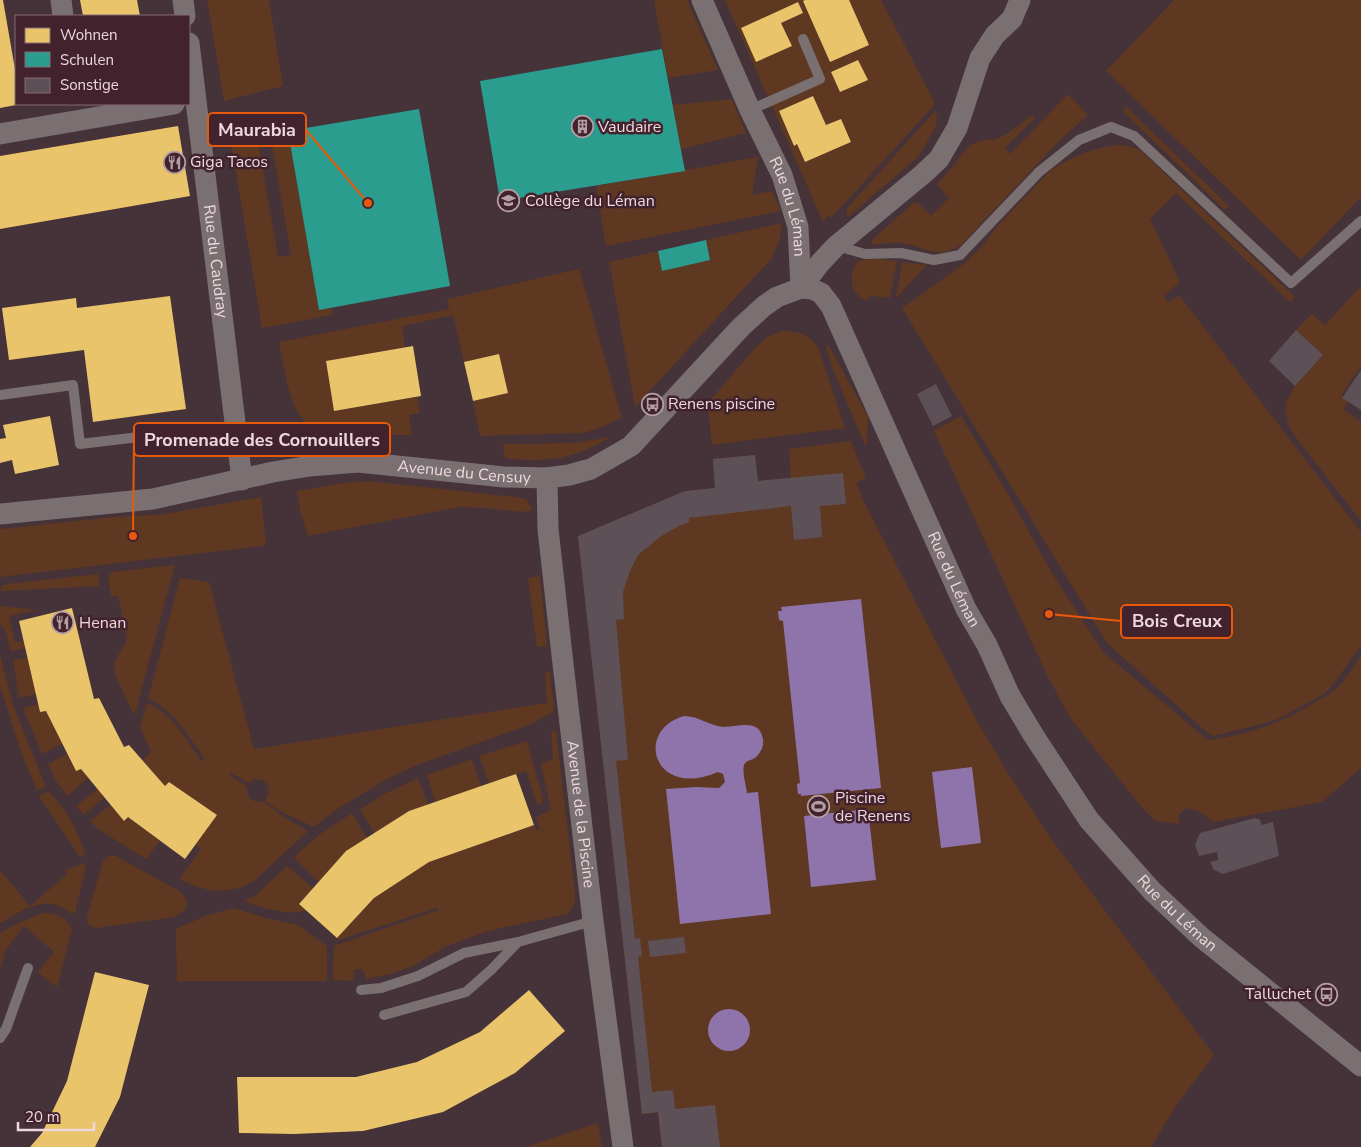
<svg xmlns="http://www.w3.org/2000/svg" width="1361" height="1147" font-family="'Nunito Sans',sans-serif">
  <rect width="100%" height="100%" fill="#453339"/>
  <path fill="#5f3822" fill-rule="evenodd" d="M207,0H269L283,86L224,101Z
    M654,0H687L718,70L668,78Z
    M725,0H805L803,1L830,62L869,45L849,0H881L934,101V105L929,111L831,218L828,216L823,222ZM798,2L803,13L781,23L791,46L756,62L741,28ZM858,60L867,80L840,92L831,72ZM813,96L826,125L841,119L851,142L805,162L797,144L793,146L779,111Z
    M1174,0H1361V197L1301,260L1106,71Z
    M1068,94L1088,115L1061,139L961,245C936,261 925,246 901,243C892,242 882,244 873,245L872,240L913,203H918L931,216L949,198L937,184L954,165L959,157L970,145L983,140H994L1007,134L1032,115L1035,118L1005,148L1010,154Z
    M732,99L746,133L681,149L673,105Z
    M1126,107L1229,206L1225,210L1123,111Z
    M936,110L937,121L934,130L918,157L848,217L846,214L848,207Z
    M254,119L278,257L291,255L270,134L288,131L319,309L331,308L333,315L262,328L228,124Z
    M1118,145L1133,147L1140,150L1295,297L1290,302L1176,193L1150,219L1180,282L1164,296L1168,303L1179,295L1361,532V646L1331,687L1324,694L1278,719L1254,726L1213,736L1208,733L1107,643L902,308L965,263L984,244L998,225L1051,170C1071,157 1095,147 1118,145Z
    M758,157L752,195L772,191L781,211L606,246L596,186Z
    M782,223L780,238L772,258L635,407L609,262L658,251L663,270L710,260L706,240Z
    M874,258L897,261L890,298L870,296L867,301C849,293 848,275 858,261Z
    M902,262L927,265L896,298Z
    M579,269L622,418C609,424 596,430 582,433L480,436L473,401L508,393L499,354L464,362L453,315L402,326L405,347L326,361L334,411L417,397L420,413L409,415L412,435H337L306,423L295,408L288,387L279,342L449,309L447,299Z
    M1361,286V366L1341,396L1348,401L1343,409L1361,422V521L1300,443L1289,427L1285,408L1287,400L1295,386L1323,355L1296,330L1312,314L1325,325Z
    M780,331C797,331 807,333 818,347L845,428L712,445L708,408L712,398L756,347L766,338Z
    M829,346L868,417L867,445H865L834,372L826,347Z
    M961,416L1008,494L1053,575L1104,653L1208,740C1247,735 1282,723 1316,702C1325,697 1334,692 1341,684C1348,675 1354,665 1361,656V768L1322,802L1214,822L1198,811L1186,808L1178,816L1180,824L1156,821L1143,809L1071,719L1048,677L934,431Z
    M611,437C575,458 553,462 512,459L506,458L504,456L503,444L574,443Z
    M851,441L866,478L856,483L864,502L977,721L1011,778L1052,840L1214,1055L1176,1106L1151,1147H662L658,1113L642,1114L578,536L685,491L715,488L713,459L755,455L758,481L791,478L789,449Z
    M369,481L523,498L528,501L532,510L522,512L485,508L460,507L308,536L300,510L297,491L343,483Z
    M261,497L266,543L263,546L0,577V529L124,516L159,515Z
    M175,565L135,714L133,713L115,675L114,663L127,640L118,596H111L108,577L113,572Z
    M98,574L99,586L1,591V586L7,584Z
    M540,576L547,646L537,647L528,578Z
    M180,578L209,582L254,749L547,703L545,673L550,672L554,711L532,724L417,765L387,779L337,809L314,827C298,819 279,813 265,800C271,792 269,785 263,780L255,779L249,783L231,773L230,776L247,786C247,795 249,801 259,802L263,801L284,817L308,831L254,881C229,896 203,892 179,879L201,849L196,845L217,815L169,782L165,786L143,760L151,752L140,727L147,703C171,713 185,737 199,758L204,762V757C188,737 173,708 148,699Z
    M0,606L37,610L9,616L15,642L24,641L25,648L11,651L5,630L0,624Z
    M0,654L13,705L46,787L37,791L21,752L0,686Z
    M28,658L36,694L19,698L13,660Z
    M38,704L40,712L46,711L62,744L42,754L23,708Z
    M556,731L575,893V902L568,914L505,927L482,933L447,946L413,966L391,974L367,979L362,969L354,970L353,981L333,980L334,946L439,910L437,908L339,940L337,938L374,898L429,862L534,825L537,831L540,830L536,817L551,810L541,764L553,759L551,732Z
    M527,741L543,799L541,805L538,804L536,801L526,771L489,783L479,756Z
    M67,754L75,771L81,769L88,777L68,796L55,780L48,764Z
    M472,759L481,786L435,802L427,775Z
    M418,778L428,805L409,811L374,833L360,810L382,795Z
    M98,789L104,798L84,815L76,806Z
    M49,791C67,812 78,828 85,855L80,857L40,798L39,796Z
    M110,805L124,821L128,817L160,841L146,859L98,829L90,821Z
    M352,813L367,838L346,851L319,882L294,857L319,835Z
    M111,855L116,856L181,892L187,902L185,910L175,917L97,928L92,927L87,922V916L103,861Z
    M86,863L85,871L75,912L71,914C48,891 22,911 0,923V870L30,906L67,874L65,870Z
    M287,866L313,888L299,903L306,910C292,917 259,907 244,901L256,895Z
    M234,908L266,918L298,925L327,946V981H177L176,929L205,916Z
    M42,913C56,913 65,916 72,929L57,987L38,972L54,952L24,926L5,951L0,970V933L12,926Z
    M598,1123L602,1147H525Z"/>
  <path fill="#8f74ac" d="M861,599L881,788L801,796V794H798L797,784L800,783L783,621L779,620L778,611H782L781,607Z
    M684,716C699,716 709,726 724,727C739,727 759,718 763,739C764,746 761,752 756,757C753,760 746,760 744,765C742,773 746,785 747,793L758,792L771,914L680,924L666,789L696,787L719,788L725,782L723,774L718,772C653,800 634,730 684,716Z
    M972,767L981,843L941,848L932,772Z
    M868,809L876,880L811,887L804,816Z
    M708 1030a21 21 0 1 1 42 0a21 21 0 1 1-42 0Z"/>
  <path fill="#e9c46a" d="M0,0H3L16,75V105L0,108Z
    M80,0H137L140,16H83Z
    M805,0H849L869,45L830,62L803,1Z
    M798,2L803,13L781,23L792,46L756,62L741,28Z
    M858,60L868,80L840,92L831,72Z
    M813,96L826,125L841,119L851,142L805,162L797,144L794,146L779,111Z
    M178,126L190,196L0,229V156Z
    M170,296L186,409L93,422L84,350L9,360L2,308L76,298L77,308Z
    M413,346L421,396L334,411L326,361Z
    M499,354L508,393L473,401L464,362Z
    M50,416L59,465L15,474L12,460L0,463V439L6,438L3,425Z
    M72,608L94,699L99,698L124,747L129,745L165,786L169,782L217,815L185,859L128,817L124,821L81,769L76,771L46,711L40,712L19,621Z
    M516,774L534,825L429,862L374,898L337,938L299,904L346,851L409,811Z
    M95,972L149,985L120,1097L95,1147H30L42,1133L67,1081Z
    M529,990L565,1031L515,1073L443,1112L363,1131L294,1134L239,1133L237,1077H356L417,1062L480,1032Z"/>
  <path fill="#2a9d8f" d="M662,49L685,171L500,201L480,81Z
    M419,109L450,286L319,310L288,131Z
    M706,240L710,260L662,271L658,251Z"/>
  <path fill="#5d5057" d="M1296,330L1323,355L1295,386L1269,361Z
    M1361,370V410L1342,398Z
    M936,384L952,416L933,426L917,394Z
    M755,455L758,481L843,473L846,504L820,506L822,537L794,540L791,506L689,518V522L679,526L661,536L638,555L630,571L623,592L624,619L616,620L628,760L616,761L635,939L640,938L642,956L638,957L652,1092L673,1090L675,1109L715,1105L720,1147H662L658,1112L642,1114L578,536L685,491L715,488L713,459Z
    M1255,818L1260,820L1262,825L1273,822L1279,856L1223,874L1214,870L1210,862L1218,860L1217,852L1199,856L1195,845L1200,833Z
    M684,937L686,953L650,957L648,941Z"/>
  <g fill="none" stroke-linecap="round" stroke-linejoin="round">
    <path stroke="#7a7072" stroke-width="10" d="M750,110L820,79L803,39
      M837,246L865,254L901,253L934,260L960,255L1039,172L1079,140L1111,127L1134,136L1291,283L1361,221
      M0,395L73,385L80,444L156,435
      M361,990L381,988L418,976L464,953L518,942
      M384,1015L466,992L492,969L518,942L593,921
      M0,1038L6,1029L28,968"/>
    <g stroke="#7a7072" stroke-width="21">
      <path d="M61,0L63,16"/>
      <path d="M183,0L185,16"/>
      <path id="s1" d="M702,0L750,110L782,175L798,227L801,288"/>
      <path id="s2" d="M189,43L242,480"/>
      <path d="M0,134L174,104"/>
      <path d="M801,288L820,263L836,246L923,174L939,159L957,128L980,58L995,35L1012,19L1020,0"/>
      <path id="s3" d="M547,478L548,529L562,655L593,921L623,1147"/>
      <path id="s4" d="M0,514L153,499L273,472L310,466L358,462L504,477L547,478L569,475L591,469L631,446L741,327L764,306L777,297L801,288L812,289L821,293L831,306L966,609L987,645L1010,696L1034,736L1089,820L1152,891L1201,937L1361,1066"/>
    </g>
  </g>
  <defs>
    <symbol id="building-ring" viewBox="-11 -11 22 22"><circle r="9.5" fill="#41222d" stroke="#b39ea4" stroke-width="1.5"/><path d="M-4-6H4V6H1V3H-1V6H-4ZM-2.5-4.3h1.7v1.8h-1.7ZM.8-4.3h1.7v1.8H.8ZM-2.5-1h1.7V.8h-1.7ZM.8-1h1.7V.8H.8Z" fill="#b39ea4"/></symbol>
    <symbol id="restaurant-ring" viewBox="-11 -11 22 22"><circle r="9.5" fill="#41222d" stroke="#b39ea4" stroke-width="1.5"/><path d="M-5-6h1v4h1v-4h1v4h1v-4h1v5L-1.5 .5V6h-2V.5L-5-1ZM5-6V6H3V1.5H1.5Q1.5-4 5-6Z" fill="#b39ea4"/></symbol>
    <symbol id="school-ring" viewBox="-11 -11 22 22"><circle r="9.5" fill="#41222d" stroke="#b39ea4" stroke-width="1.5"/><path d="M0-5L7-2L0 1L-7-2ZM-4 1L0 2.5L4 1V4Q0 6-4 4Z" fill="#b39ea4"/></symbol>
    <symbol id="bus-ring" viewBox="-11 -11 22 22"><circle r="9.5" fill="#41222d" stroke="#b39ea4" stroke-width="1.5"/><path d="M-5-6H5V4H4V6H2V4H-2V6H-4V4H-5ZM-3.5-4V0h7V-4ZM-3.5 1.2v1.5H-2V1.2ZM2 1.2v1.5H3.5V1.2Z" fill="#b39ea4"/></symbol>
    <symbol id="stadium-ring" viewBox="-11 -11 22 22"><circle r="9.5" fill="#41222d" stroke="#b39ea4" stroke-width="1.5"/><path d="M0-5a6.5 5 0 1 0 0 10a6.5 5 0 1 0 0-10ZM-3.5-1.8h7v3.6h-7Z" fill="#b39ea4"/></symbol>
  </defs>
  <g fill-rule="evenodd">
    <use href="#building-ring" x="570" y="114" width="25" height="25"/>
    <use href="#restaurant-ring" x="162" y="150" width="25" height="25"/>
    <use href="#school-ring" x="496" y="188" width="25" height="25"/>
    <use href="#bus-ring" x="640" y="392" width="25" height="25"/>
    <use href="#restaurant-ring" x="50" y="610" width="25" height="25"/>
    <use href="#stadium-ring" x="806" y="794" width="25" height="25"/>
    <use href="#bus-ring" x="1314" y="982" width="25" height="25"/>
  </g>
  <g text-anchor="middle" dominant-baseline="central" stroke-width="5" stroke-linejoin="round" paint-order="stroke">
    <g font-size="16" fill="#eed8de" stroke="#41222d" text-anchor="start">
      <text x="598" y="127">Vaudaire</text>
      <text x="190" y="162">Giga Tacos</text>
      <text x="525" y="201">Collège du Léman</text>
      <text x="668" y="404">Renens piscine</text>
      <text x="79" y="623">Henan</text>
      <text x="835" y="798">Piscine<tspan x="835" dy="18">de Renens</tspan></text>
      <text x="1311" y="994" text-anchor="end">Talluchet</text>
    </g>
    <g font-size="16" fill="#eed8de" stroke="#41222d">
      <text stroke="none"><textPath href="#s1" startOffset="225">Rue du Léman</textPath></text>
      <text stroke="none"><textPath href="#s2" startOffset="220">Rue du Caudray</textPath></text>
      <text stroke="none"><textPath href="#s4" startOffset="469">Avenue du Censuy</textPath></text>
      <text stroke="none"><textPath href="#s4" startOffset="1215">Rue du Léman</textPath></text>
      <text stroke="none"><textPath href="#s3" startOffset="338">Avenue de la Piscine</textPath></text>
      <text stroke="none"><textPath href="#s4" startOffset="1620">Rue du Léman</textPath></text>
    </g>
  </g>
  <path fill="none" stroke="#e8590c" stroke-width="2" d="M368 203L306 130M133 536L134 440M1049 614L1121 621"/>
  <g fill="#e8590c" stroke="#41222d" stroke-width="2">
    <circle cx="368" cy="203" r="5"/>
    <circle cx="133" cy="536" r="5"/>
    <circle cx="1049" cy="614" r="5"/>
  </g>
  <g fill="#41222d" stroke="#e8590c" stroke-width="2">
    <rect x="208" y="113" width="98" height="33" rx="5"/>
    <rect x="134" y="423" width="256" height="33" rx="5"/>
    <rect x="1121" y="605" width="111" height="33" rx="5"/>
  </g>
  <g font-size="18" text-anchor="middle" font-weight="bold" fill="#eed8de">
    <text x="257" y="136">Maurabia</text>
    <text x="262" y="446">Promenade des Cornouillers</text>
    <text x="1177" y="627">Bois Creux</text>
  </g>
  <rect x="15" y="15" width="175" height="90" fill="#41222d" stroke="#866b74"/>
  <rect x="25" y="28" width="25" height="15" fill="#e9c46a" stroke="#866b74"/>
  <text x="60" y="40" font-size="15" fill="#eed8de">Wohnen</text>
  <rect x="25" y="52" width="25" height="15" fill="#2a9d8f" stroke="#866b74"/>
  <text x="60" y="65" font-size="15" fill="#eed8de">Schulen</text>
  <rect x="25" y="78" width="25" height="15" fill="#5d5057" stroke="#866b74"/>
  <text x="60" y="90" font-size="15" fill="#eed8de">Sonstige</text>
  <path d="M18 1122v8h76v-8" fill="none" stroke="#eed8de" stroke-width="2.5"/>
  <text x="25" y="1122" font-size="15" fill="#eed8de" stroke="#41222d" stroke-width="4" paint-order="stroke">20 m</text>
</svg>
